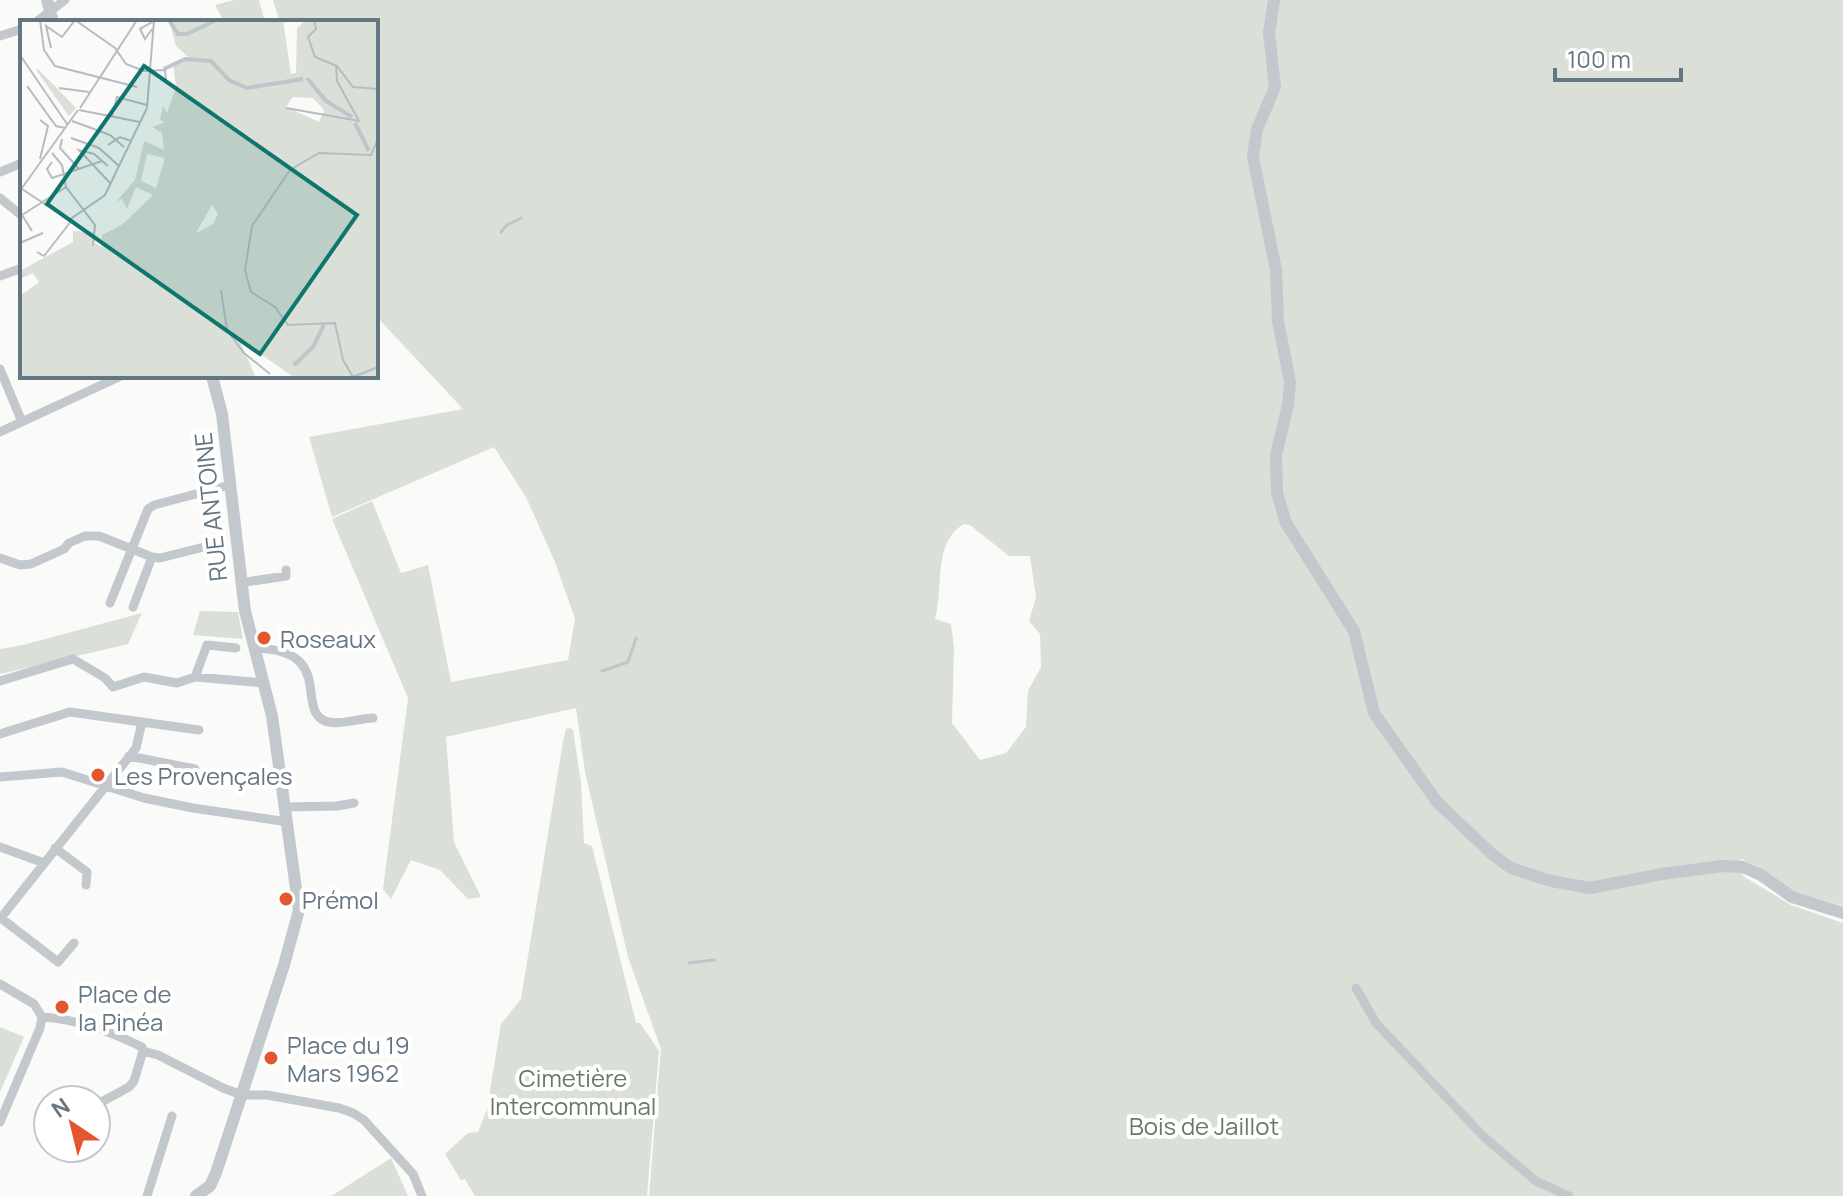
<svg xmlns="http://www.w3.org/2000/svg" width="1843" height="1196" font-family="Manrope,sans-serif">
  <rect width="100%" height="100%" fill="#fafaf8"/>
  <path fill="#dadfd7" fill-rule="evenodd" d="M234,0H259L265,22H224L215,5Z
    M273,0H1843V906L1790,891L1758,867L1741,859L1743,876L1791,905L1843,923V1196H649L661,1049L628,957L585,772L576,708L446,737L454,842L481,897L468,899L440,870L411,860L391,899L383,889L408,698L332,519L372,501L401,573L428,565L451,682L568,660L575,619L555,562L526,497L494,447L332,517L309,437L463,409L376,316V22H280ZM964,524L970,525L1009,556H1030L1036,597L1029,621L1040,634L1041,667L1028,691L1026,727L1006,753L980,760L952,723L954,648L951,624L935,619C944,589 932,542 964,524Z
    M200,611L238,612L243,639L193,635Z
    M142,613L128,644L0,674V649L23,645Z
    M570,728L573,730L581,783L584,843L592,846L636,1023H640L659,1051L647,1196H475L465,1179L461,1180L445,1154L468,1133L478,1132L490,1102V1090L501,1024L521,999L563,742L566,729Z
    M0,1027L24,1037L0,1092Z
    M391,1158L408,1196H330L333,1195Z"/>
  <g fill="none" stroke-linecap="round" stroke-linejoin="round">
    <path stroke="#bbc7cb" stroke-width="3" d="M501,232L507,225L521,218
      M602,671L628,662L636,638
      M689,963L714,960"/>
    <path stroke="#c3c8cc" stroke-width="9" d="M36,22L65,0
      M0,36L22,29
      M0,172L22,163
      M0,198L22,216
      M0,276L22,268
      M0,369L22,422
      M0,432L121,376
      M0,558L20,565L31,564L64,549L69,543L85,536H99L152,557L160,558L208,546L211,552
      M240,583L286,576V570
      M110,603L148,509L154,505L230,485
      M133,607L152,557
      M255,648C334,650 297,706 323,720C336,727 359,718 373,718
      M195,677L207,645L236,648
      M0,681L73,659L105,678L113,687L144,677L177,683L195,677L264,683
      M0,734L70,712L199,730
      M129,756L195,769
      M0,777L62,772L144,798L193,808L288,822
      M286,807L337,806L354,803
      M0,847L44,863
      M55,848L87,872L86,885
      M1,918L58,962L74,943
      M0,919L136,748L142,722
      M0,984L34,1004L42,1017
      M1356,988L1376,1023L1484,1137L1536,1181L1569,1196
      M42,1017C75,1019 112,1032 142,1047L143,1051L158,1055L223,1088L242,1095H267L339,1108L353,1113L364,1120L413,1174L422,1196
      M96,1105L129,1087L134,1081L143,1051
      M0,1122L40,1028L42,1017
      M147,1196L172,1116"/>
    <path stroke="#c3c8cc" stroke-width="12" d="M47,0L53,22
      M1274,0L1269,33L1275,87L1257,129L1253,157L1276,270L1278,321L1290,382L1288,405L1276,455L1277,493L1286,523L1354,631L1374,713L1437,802L1493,855L1511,868L1551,881L1590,888L1662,874L1723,866L1743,867L1761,875L1792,897L1843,913
      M196,1196L210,1186L216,1173L284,965L299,910L272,716L245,611L222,414L212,376"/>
  </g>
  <g fill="#e4572e" stroke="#fff" stroke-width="3">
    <circle cx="264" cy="638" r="8"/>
    <circle cx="98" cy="775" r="8"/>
    <circle cx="286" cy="899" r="8"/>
    <circle cx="62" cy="1007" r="8"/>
    <circle cx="271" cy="1058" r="8"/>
  </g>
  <g text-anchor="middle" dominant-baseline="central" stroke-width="8" stroke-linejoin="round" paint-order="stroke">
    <g font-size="24" fill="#657683" stroke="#fff">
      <text transform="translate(210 507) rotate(-96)">RUE ANTOINE</text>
    </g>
    <g font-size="24" fill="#657683" stroke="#fff" text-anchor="start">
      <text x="280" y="638">Roseaux</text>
      <text x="114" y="775">Les Provençales</text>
      <text x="302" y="899">Prémol</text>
      <text x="78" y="993">Place de<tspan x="78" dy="28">la Pinéa</tspan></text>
      <text x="287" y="1044">Place du 19<tspan x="287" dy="28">Mars 1962</tspan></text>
    </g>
    <g font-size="24" fill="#687a64" stroke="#fff">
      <text x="573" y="1077">Cimetière<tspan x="573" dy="28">Intercommunal</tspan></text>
      <text x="1204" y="1125">Bois de Jaillot</text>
    </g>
  </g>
  <g transform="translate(20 20)">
    <rect width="358" height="358" fill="#fafaf8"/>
    <path d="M149,0H263L271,54L276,53L277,8L286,0H358V358H275L219,319L236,358H0V276L19,262L13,253L0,259V251L53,222V211L75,212L74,222L81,227L82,215L103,204L133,175L116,167L107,189L102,179L96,182L115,160L124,121L144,130L142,113L132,107L145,102L140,100L143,86L147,93L156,67L153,44L168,37L156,26ZM273,77L293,78L304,90L299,102L266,87ZM127,134L145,138L136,168L121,161ZM192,185L198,194L193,204L176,213ZM18,49L56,88L49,96L16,50Z" fill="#dadfd7" fill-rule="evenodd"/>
    <path fill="none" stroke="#bbc7cb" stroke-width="4" d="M149,0L158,14H167L196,0M144,49L165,39L191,41L209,60L227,68L283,59M287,58L306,81L332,97M335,103L349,131M274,345L293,327L304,305"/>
    <path fill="none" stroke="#b5bdc2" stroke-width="2" d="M20,0L24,30L35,46L117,67M55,0L95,28L106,44L124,51L145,50L146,61M294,0L296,9L288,17L295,37L317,46L333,67L358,69M132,9L125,19L120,9L134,1M31,28L26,6L42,17L55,0M0,35L47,104M7,66L36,106L45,108M39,68L69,72M60,88L117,0M266,88L339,101L317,61L316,45M59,90L120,102M92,96L97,77L127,85M52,101L90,115L104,127M51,118L79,128L99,146M42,119L40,128L59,149M358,119L351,135L299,133L270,150L232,206L225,250L231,272L255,287L268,305L315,303L323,340L333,357L358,347M88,125L100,117L111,121M32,133L42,145L46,167L75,205L73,226M20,139L28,106L20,100M32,142L27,149L32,158L82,141M88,146L74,134L59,130L91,164M2,168L58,90M2,169L49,200L85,175L127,88L134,0M12,211L2,195L46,167M0,223L23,213M17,232L24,236L52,200M201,270L207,310L224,333L250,354"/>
    <path fill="#0f766e" fill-opacity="0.15" stroke="#0f766e" stroke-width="4" d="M124,46L337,195L240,334L27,184Z"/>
    <rect width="358" height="358" fill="none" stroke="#657683" stroke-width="4"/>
  </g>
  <g transform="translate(72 1124) rotate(325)"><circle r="38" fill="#ffffff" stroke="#c1c8cd" stroke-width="2"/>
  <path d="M0-6L14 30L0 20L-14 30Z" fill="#e4572e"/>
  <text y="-12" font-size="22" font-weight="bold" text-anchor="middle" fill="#657683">N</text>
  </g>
  <path d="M1555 68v12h126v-12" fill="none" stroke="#657683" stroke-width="4"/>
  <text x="1567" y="68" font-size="24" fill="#657683" stroke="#ffffff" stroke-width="6" paint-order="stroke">100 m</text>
</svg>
